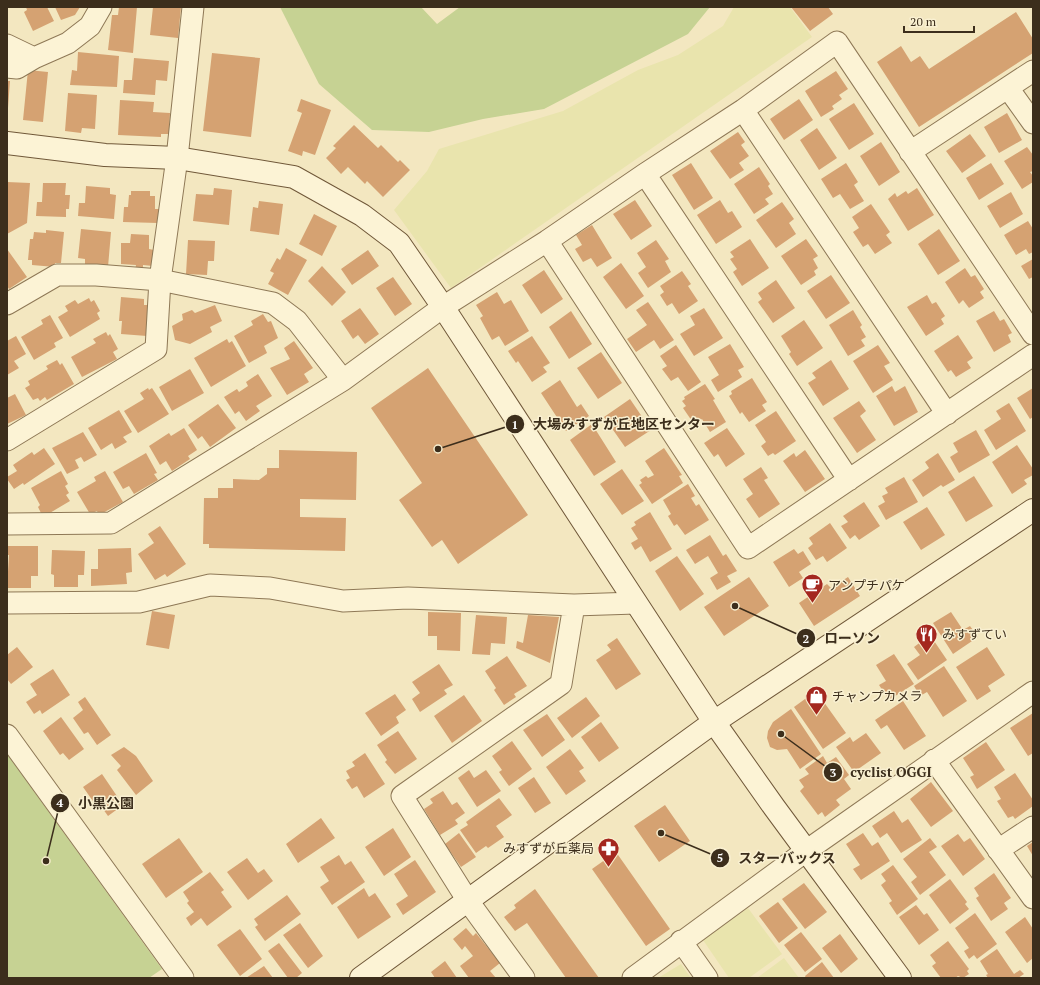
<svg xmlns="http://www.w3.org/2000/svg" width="1040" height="985" font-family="'PT Serif','Noto Sans JP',serif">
  <rect width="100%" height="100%" fill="#f3e7c0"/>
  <path fill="#e9e4ad" d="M734,7H790L812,37L451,288L394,210L427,171L439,149L563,111L638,70L678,55L723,26Z
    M748,908L782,954L749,978H729L703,940Z
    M784,958L799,978H757Z
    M681,964L691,978H658Z"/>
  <path fill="#c6d293" d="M280,7H421L437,24L460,7H710L688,34L544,109L483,119L429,132L372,130L319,84Z
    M7,754L162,969L149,978H7Z"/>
  <path fill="#d5a272" d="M26,7H47L54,21L33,31L24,12L27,10Z
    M55,7H80L75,15L61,20Z
    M119,7H137L133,53L108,50L112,15H118Z
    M153,7H181L178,38L150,35Z
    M791,7H828L833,14L810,31Z
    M1016,12L1033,39V53L919,127L877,62L901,46L911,62L920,56L929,69Z
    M78,52L119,56L117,87L70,85L72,70L77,71Z
    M212,53L260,58L251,137L203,131Z
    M134,58L169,61L167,81L156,80L155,95L123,93L124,80H132Z
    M28,70L48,72L43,122L23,120Z
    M836,71L848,89L839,95L842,99L832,106L834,109L821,117L805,91Z
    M7,81H10L8,108H7Z
    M68,93L97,95L95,129L82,128L81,133L65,131Z
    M301,99L331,110L315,155L303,151L302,156L288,151L302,113L297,111Z
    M799,99L813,120L784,140L770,119Z
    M120,100L154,102L153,112L170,113L169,134H161V137L118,135Z
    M854,103L874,134L849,150L829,119Z
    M1007,113L1022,140L999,153L984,127Z
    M354,125L378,148L381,145L398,162L400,160L410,170L383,197L367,181L365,184L348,167L341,174L326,158L336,148L333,146Z
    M817,128L837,158L819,170L800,140Z
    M738,132L745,142L741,145L749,156L739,163L744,170L730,179L710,151Z
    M970,134L986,156L962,173L946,151Z
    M881,142L900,172L879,186L860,156Z
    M1027,147L1033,155V171L1030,172L1033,176V182L1022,189L1004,161Z
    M691,163L713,198L694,210L672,175Z
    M846,163L858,182L854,185L864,201L850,209L840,194L833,198L821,179Z
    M991,163L1004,184L979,200L966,178Z
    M759,167L770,184L768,186L773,194L765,199L769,204L754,214L734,184Z
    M7,182L30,183L27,223L7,234Z
    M43,183H66L65,195H70L69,209H66V217L36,216L37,202H42Z
    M86,186L110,188V194L116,195L114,219L78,216L79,203H85Z
    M214,188L232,190L229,225L193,221L196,194L213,195Z
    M917,188L934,215L908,231L888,199L895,193L897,197L906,191L908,194Z
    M131,191H150V196H155V209H159L158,223L123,222L124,207H128L129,195H131Z
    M1011,192L1023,214L1000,228L987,206Z
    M635,200L652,226L631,240L613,214Z
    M720,200L728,213L732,211L742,227L716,244L697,215Z
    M259,201L283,204L279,235L250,231L253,207L258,208Z
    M782,202L794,219L789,223L796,234L776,248L756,220Z
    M871,204L890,232L886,235L892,243L875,254L868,244L863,247L853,232L859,228L852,217Z
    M314,214L337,226L322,256L299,244Z
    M1028,221L1033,229V252L1029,254L1026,249L1016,255L1004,235Z
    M592,225L612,258L597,267L591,258L583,262L575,249L582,245L576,235Z
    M81,229L111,232L108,267L85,265V259L78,258Z
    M939,229L960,261L938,275L918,244Z
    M46,230L64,232L61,263H55V267L32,265V260H28L30,239H33L34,232L46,233Z
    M131,234L149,235V249L154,250L153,266L143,265V271L135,270L136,265L121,264V243H130Z
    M750,239L769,268L742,286L733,272L737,269L730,259L734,257L730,252Z
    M806,239L818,256L813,259L818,268L814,271L816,275L801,285L781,256Z
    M188,240L215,241L214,261H208L207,275L186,274Z
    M656,240L669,259L665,261L671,272L648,288L638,273L646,267L637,253Z
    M286,248L307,260L288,295L268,284L274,273L270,271L277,258L280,260Z
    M7,249L27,277L9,289L7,286Z
    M368,250L379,266L352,285L341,269Z
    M1033,259V277L1029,279L1021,266Z
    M621,263L644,296L626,309L603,277Z
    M322,266L346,292L332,306L308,281Z
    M965,268L971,277L975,275L984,289L980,292L984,298L969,308L963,300L959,304L945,282Z
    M544,270L563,299L541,314L522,285Z
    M682,271L691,284L688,286L698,301L679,314L672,303L667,306L660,295L664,292L660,286Z
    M831,275L850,303L826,319L807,291Z
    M393,277L412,304L395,316L376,288Z
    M776,280L795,308L773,323L758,302L762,299L758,293Z
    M497,292L504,304L511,300L529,331L505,346L499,336L492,340L480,318L483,316L476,305Z
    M927,295L932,304L936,302L945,316L941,319L944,324L926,336L907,307Z
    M121,297L144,299V305H149L147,336L121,334L122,321H119Z
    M89,298L91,302L94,300L100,311L97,313L100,319L70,337L58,317L68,311L65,306L75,300L78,304Z
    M648,302L674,340L660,349L654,340L636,352L627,339L647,325L636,310Z
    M215,305L222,321L210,327L212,332L190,344L175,340L172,326L183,320L182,314L192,310L195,313Z
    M360,308L379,334L365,344L358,335L353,339L341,321Z
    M704,308L723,338L694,356L680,334L695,325L690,316Z
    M853,310L862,325L860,327L866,337L861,340L865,346L848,356L829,325Z
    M571,311L592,344L569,359L549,327Z
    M994,311L1000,321L1004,319L1012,333L1008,335L1011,342L994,352L976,321Z
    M263,314L268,322L271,321L278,338L264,346L267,353L249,363L234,336L253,325L251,321Z
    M50,315L63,338L54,343L56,347L34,360L21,337L43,324L41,320Z
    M804,320L823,348L797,366L789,354L791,352L781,336Z
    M106,332L108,336L110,334L118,349L113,352L117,359L82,377L71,357L96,343L93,339Z
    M958,335L973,358L967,362L971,368L956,377L951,370L948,372L934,351Z
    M16,336L26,354L14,361L19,368L7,375V341Z
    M532,336L550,363L543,367L547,372L532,382L518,361L516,363L508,351Z
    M227,339L229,343L232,341L246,366L211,387L194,358Z
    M294,341L313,368L304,374L309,382L287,395L270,368L290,359L284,348Z
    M730,344L744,367L738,370L742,377L718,392L711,380L719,375L708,357Z
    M676,345L701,382L688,391L678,377L671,381L662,369L667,366L660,356Z
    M878,345L890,363L884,366L893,380L873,393L853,361Z
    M601,352L622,383L598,399L577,368Z
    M57,360L60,365L62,363L74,384L47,400L45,397L40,401L38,398L33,400L25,388L30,385L28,381L48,369L46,366Z
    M831,360L849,389L823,406L808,383L816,378L812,373Z
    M428,368L528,515L458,564L442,540L432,547L399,500L422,483L371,408Z
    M190,369L204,393L172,411L159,387Z
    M258,374L272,396L256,406L260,411L246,421L239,411L235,414L224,397L237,389L239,392L248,386L246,382Z
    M752,378L767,402L762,405L766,411L749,422L742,412L740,414L729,396L732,394L731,391Z
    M560,380L577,407L581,404L589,416L566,431L541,393Z
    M705,384L715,399L713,400L726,422L710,432L702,419L694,424L683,408L686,406L682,401L685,399L684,397Z
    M892,386L895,392L905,386L918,412L894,426L876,396Z
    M148,388L149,390L152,388L169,414L138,433L124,411L144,399L140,393Z
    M1033,388V417L1030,419L1017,398Z
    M15,394L26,415L7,424V398Z
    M630,399L651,430L625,447L604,417Z
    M859,401L866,411L860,416L876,440L857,453L833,418Z
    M1009,403L1026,431L996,450L984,430L1001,419L996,411Z
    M218,404L236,428L210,447L202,436L198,439L188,425Z
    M119,410L132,432L123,437L127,442L115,449L112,443L101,450L88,428Z
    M776,411L796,441L775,455L773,453L768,456L761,446L766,442L755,425Z
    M592,424L616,462L594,476L570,440Z
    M184,428L197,450L188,456L190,459L172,471L166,461L160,465L149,446L169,433L171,436Z
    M727,428L745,454L726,467L718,454L714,457L704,443Z
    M976,430L990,455L959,473L950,457L958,452L953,443Z
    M83,432L97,455L84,462L81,457L75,460L79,468L67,474L52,448Z
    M1017,445L1033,469V475L1024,480L1027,484L1012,494L992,462Z
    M44,448L55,464L24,485L23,483L14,489L7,479V477L17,471L13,465L32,452L34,455Z
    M664,448L682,475L679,476L683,483L652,504L639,485L642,483L640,480L646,476L648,478L654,475L645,461Z
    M279,450L357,452L356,500L300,499V517L346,518L345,551L209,548V544H203L204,498H218V488H233V479L259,480L267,474V468H279Z
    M805,450L825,479L805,492L783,461L794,453L796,457Z
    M146,453L157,473L154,474L158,480L134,494L129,486L123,489L113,472Z
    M938,453L955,480L943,487L941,485L923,497L912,480L929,468L925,462Z
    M761,467L768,478L764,480L780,504L759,518L746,499L753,494L743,479Z
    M622,469L644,501L622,515L600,484Z
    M61,471L68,484L65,486L69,493L66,495L70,501L43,517L38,507L40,505L31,488Z
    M105,471L123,502L99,515L97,511L90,514L77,492L96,481L94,477Z
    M974,476L993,506L966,522L948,492Z
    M904,477L918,502L886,520L878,506L885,502L882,496L888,493L885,488Z
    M688,484L695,496L691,498L696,506L699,504L709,520L685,535L677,524L674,526L668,516L671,514L663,500Z
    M864,502L880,526L859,540L855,535L850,539L841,526L848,522L843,516Z
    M927,507L945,535L921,550L903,522Z
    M650,512L672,549L650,562L641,546L635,550L631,543L638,539L631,528L636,525L634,522Z
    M830,523L847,548L827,562L823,556L816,560L808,548L813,544L809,538Z
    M160,526L186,564L167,577L165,574L155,580L138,554L154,543L148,534Z
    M710,535L723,556L726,554L737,571L727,576L731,582L717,590L710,578L718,573L708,556L695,564L686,550Z
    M7,546H38V576H31V588H7L9,555H7Z
    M131,548L132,572L126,573L127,584L91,586V569H98V549Z
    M794,549L798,554L803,551L811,564L799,572L803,578L789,587L773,562Z
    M52,550L85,551L84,575H78V587H54V575L51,574Z
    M677,556L704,594L680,611L655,571Z
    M749,577L769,606L724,636L704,607Z
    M848,577L860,596L814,626L799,603L827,584L831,588Z
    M152,611L175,615L169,649L146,645Z
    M428,612L461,613L460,651L437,650V636H428Z
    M951,612L963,630L970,626L978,637L953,654L933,623Z
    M476,615L507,617L505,644L491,643L490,655L472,654Z
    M528,615L559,617L550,663L516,648L517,641L523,643Z
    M930,635L947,660L918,680L907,664L920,655L914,647Z
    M617,638L641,674L616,690L596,660L611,650L607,645Z
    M17,647L33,667L11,684L7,679V655Z
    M987,647L1005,675L988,686L991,691L977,700L956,667Z
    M894,654L914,684L889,700L879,685L886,681L876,665Z
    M507,656L527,686L514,694L516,697L504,705L494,690L496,688L485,671Z
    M439,664L453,685L444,690L447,694L420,712L412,699L420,693L412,682Z
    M944,666L967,701L943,717L927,692L920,696L914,686Z
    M53,669L70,695L42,714L40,710L34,714L26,702L37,695L30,684Z
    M816,691L846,733L823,749L794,707Z
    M395,694L406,710L396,717L399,723L381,736L365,713Z
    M464,695L482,721L452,743L434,716Z
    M85,697L111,735L97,745L88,732L84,734L73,718L83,710L78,702Z
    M586,697L600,716L572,738L557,718Z
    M903,701L926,736L904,750L887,725L881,729L875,720Z
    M791,709L821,754L800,769L787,749L777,750L770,747L767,738L768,731L773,722Z
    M1033,713V753L1028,756L1010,728Z
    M547,714L565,740L542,757L523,730Z
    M61,717L84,749L69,760L63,753L60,755L43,731Z
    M601,722L619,748L599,762L581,737Z
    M398,731L417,759L395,774L385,762L387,760L377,745Z
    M866,733L881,753L854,772L836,747L850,737L853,742Z
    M512,741L532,769L509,786L499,772L502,770L492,756Z
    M986,742L1005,770L977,789L970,777L974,775L963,758Z
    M124,747L136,756L153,781L136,795L117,770L121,766L111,755Z
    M570,749L584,768L579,771L586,781L566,795L546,767Z
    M365,753L385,784L364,798L357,786L352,789L346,780L350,778L346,771L355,766L352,762Z
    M823,756L827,763L836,757L849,775L844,779L851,789L836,800L840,805L825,817L822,812L818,815L800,791L804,787L799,780L809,774L805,769Z
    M469,770L474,778L486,770L501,791L477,807L458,778Z
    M1015,773L1033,800V806L1015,819L1013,816L1008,818L997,801L1001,799L994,787Z
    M102,774L123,805L108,816L103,809L100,811L83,787Z
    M534,777L551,803L535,813L518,788Z
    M931,782L953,811L931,827L910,799Z
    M443,791L452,805L457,802L465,813L455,820L458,824L440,835L424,809L433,803L430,799Z
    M499,798L512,815L496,826L504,837L488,848L486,846L476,853L460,830L468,825L466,822Z
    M665,805L690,841L659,862L634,826Z
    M894,811L902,823L908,819L922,840L901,853L887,833L880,838L872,826Z
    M321,818L335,838L298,863L286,844Z
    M393,828L411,857L384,876L365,847Z
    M459,833L476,857L461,867L445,844Z
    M863,833L872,846L878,842L890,861L861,880L853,869L860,865L846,844Z
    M958,834L964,842L970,838L985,859L963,876L941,846Z
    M179,838L203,872L166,898L142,864Z
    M930,838L937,847L929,852L946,875L920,895L911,882L917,877L903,859Z
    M1033,842V856L1027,846Z
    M616,852L670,929L646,946L592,869Z
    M339,855L345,865L351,861L365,882L332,905L320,887L329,881L320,867Z
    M247,858L258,873L264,869L273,881L248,900L227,872Z
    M415,860L436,892L403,915L396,904L408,896L394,874Z
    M893,865L918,899L897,915L889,903L892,901L881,885L886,881L881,874Z
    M210,872L224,890L221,892L232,907L207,926L201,918L191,926L186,918L194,912L187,903L189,901L183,892Z
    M994,873L1011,898L1004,903L1008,909L991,921L976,898L979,896L974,888Z
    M950,879L967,902L965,904L969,909L950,924L929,895Z
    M804,883L827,912L805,929L782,899Z
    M364,888L369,897L375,893L391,917L358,939L337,907Z
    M535,889L599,978H566L527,923L515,931L504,917L516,908L514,905Z
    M287,895L301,914L265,941L255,927L258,925L254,919Z
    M778,902L798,928L779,943L759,916Z
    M916,905L924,915L927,913L939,930L919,945L899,917Z
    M975,913L997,944L977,959L974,955L969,959L964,951L969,948L955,928Z
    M1025,917L1033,929V958L1027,963L1005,932Z
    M300,923L323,956L308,968L283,935Z
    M466,928L473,936L476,933L500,963L490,971L496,978H469L460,966L473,956L465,946L462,950L453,939Z
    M240,929L262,959L240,976L217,945Z
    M801,932L822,959L805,972L784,945Z
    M840,934L858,959L841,973L822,948Z
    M948,941L969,969L967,971L969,974L963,978L958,976L955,978H941L932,966L936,963L930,955Z
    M279,943L302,973L296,978H288L268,951Z
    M997,949L1014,974L1020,970L1024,974L1018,978H988L986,975L988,974L980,961Z
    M445,961L457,978H435L431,972Z
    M822,962L834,978H806L805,976Z
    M264,966L273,978H246Z"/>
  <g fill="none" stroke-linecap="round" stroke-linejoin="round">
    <defs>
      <path id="street" d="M7,45L34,58L68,43L90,26L101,7
        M7,67L17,68L34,58
        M1008,88L1033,123
        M743,110L947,414
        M910,152L1033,71
        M645,174L849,480
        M547,241L748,548L1033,355
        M7,304L57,275H96L160,280L273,303L297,321L343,380
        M7,440L156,349L160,280L177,158L193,7
        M7,524L111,523L343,380L443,307L547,241L645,174L743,110L837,42L1033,334
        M7,603L139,602L210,585L270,588L343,601L408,598L574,605
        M7,735L183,978
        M934,760L1033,898
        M998,850L1033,827
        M681,941L707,978
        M524,978L468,901L402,796L561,684L574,605L636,603
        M633,978L806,851L1033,692"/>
      <path id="secondary" d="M7,143L105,155L177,158L294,177L362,215L399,243L443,307L714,722L774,807L900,978
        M361,978L714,722L1033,510"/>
    </defs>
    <use href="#street" stroke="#8e7856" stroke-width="23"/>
    <use href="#secondary" stroke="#705839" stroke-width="24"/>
    <use href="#street" stroke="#fcf3d5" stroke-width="21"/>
    <use href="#secondary" stroke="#fcf3d5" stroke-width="22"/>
  </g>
  <defs>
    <symbol id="cafe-pin" viewBox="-11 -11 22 30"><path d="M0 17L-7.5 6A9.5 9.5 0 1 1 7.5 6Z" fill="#a4271f" stroke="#f9f0d1"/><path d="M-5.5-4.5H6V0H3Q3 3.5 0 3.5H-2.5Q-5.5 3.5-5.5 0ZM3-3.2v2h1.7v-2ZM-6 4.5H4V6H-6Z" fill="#fff"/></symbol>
    <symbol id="restaurant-pin" viewBox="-11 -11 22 30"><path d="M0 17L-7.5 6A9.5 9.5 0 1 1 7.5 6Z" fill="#a4271f" stroke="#f9f0d1"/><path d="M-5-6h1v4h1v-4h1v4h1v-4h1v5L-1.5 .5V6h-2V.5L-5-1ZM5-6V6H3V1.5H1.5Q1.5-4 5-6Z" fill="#fff"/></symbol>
    <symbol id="shop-pin" viewBox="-11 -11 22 30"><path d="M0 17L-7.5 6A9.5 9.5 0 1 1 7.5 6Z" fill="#a4271f" stroke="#f9f0d1"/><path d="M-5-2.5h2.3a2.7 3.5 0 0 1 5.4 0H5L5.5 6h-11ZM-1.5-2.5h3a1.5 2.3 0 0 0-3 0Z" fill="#fff"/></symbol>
    <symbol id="pharmacy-pin" viewBox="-11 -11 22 30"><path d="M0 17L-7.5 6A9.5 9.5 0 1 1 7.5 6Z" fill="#a4271f" stroke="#f9f0d1"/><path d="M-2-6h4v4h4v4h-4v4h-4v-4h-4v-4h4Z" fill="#fff"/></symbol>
  </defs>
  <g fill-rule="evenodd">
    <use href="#cafe-pin" x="800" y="572" width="25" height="34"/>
    <use href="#restaurant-pin" x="914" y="622" width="25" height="34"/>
    <use href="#shop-pin" x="804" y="684" width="25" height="34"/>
    <use href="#pharmacy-pin" x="596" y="836" width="25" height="34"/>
  </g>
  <g text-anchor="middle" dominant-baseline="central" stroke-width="3" stroke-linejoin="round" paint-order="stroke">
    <g font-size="13" fill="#3c2e1c" stroke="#f9f0d1" text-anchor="start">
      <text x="828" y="585">アンプチパケ</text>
      <text x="942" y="634">みすずてい</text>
      <text x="832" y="696">チャンプカメラ</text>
      <text x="594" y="848" text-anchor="end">みすずが丘薬局</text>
    </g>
  </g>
  <path fill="none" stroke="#3c2e1c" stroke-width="1.5" d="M438 449L515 424M735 606L806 638M781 734L833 772M46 861L60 803M661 833L720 858"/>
  <g fill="#3c2e1c" stroke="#f9f0d1" stroke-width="1.5">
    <circle cx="438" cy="449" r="4"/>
    <circle cx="735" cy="606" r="4"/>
    <circle cx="781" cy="734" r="4"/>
    <circle cx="46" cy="861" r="4"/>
    <circle cx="661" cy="833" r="4"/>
    <circle cx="515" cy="424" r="10"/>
    <circle cx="806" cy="638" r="10"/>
    <circle cx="833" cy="772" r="10"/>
    <circle cx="60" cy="803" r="10"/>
    <circle cx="720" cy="858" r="10"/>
  </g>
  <g font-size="12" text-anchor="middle" font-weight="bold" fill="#fff">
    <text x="515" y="429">1</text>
    <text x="806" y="643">2</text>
    <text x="833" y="777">3</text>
    <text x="60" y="807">4</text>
    <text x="720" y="862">5</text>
  </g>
  <g font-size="14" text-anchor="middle" font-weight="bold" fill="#3c2e1c" stroke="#f9f0d1" stroke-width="3" stroke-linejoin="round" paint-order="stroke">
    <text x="624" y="429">大場みすずが丘地区センター</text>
    <text x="852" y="643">ローソン</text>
    <text x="891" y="777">cyclist OGGI</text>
    <text x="106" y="808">小黒公園</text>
    <text x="787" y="863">スターバックス</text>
  </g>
  <rect width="1040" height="985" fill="none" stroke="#3c2e1c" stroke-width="16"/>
  <path d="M904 26v6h70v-6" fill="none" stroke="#3c2e1c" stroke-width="2"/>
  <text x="910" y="26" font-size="12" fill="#3c2e1c" stroke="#f9f0d1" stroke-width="3" paint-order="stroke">20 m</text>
</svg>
